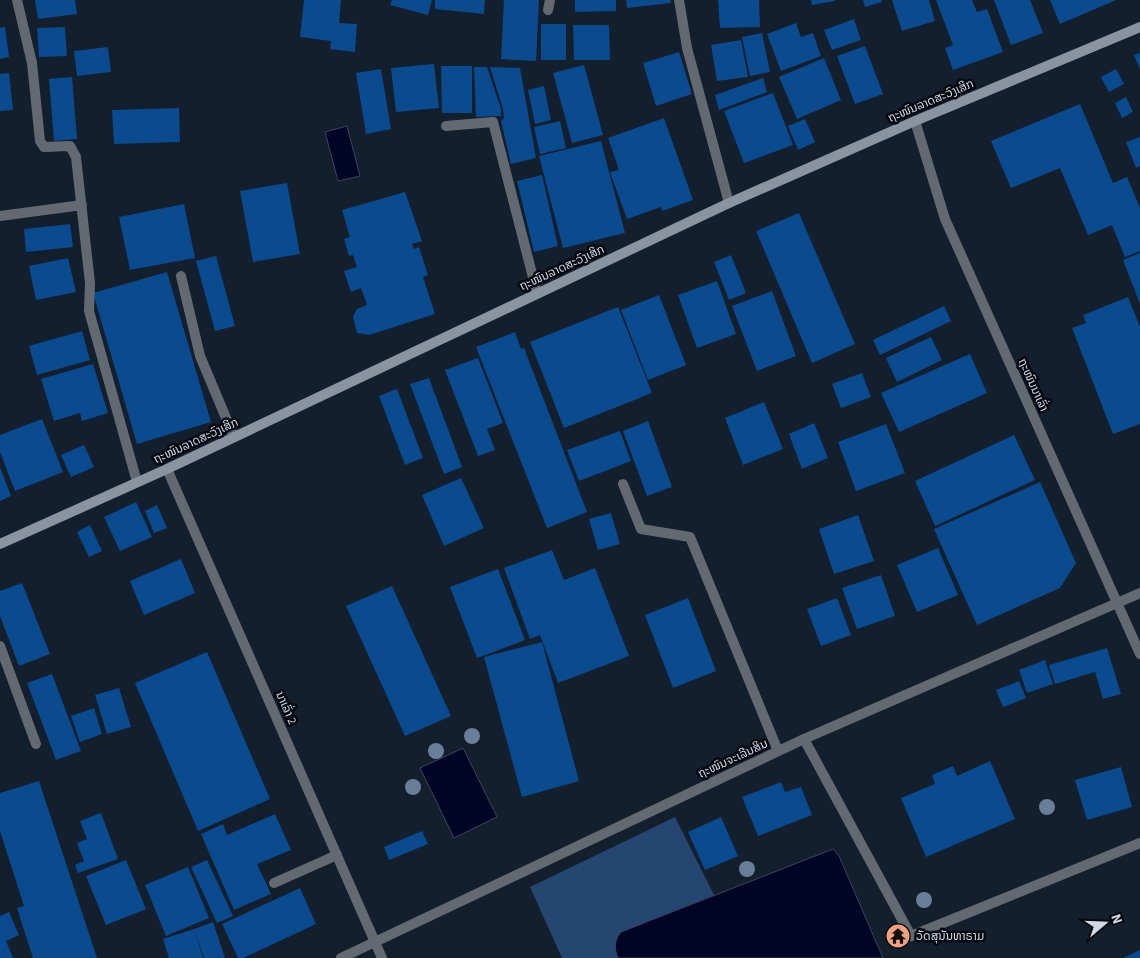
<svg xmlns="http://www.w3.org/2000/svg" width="1140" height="958" font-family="'Source Sans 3','Noto Sans Lao',sans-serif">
  <rect width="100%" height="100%" fill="#131f2d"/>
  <path fill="#244671" d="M675,817L714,895L621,932C614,941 614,948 618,958H562L530,887Z"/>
  <path fill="#000425" stroke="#3e445e" d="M347,126L360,176L338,181L325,132Z
    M463,748L497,817L454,838L420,768Z
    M833,849L839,856L883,958H618C614,948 614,941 621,932Z"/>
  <path fill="#0a4a8e" d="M35,0H75L77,14L38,19Z
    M304,0H341L339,23L357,24L355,52L330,49L331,41L300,37Z
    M392,0H432L428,15L390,5Z
    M435,0H485L484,14L435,9Z
    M504,0H539L536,61L501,59Z
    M575,0H616V11L575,12Z
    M626,0H670L671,3L627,8Z
    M718,0H759L760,27L720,28Z
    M811,0H835V1L812,5Z
    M863,0H881L882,2L865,7Z
    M892,0H929L935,21L902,31Z
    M936,0H972L977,12L987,9L1003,52L953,70L945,48L953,45Z
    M994,0H1030L1043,33L1011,45Z
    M1050,0H1116L1060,24Z
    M854,19L861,40L832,50L824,30Z
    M796,23L801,37L813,33L821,56L781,71L767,34Z
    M541,24H566V60H541Z
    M573,25H609L610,60H574Z
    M5,27L9,57L0,59V28Z
    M65,27L67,56L39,57L37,28Z
    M762,33L770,72L750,76L742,37Z
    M741,40L748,77L717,81L711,45Z
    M865,46L883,94L855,104L837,56Z
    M108,47L111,72L77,76L74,51Z
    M679,52L692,94L656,106L643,63Z
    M1140,53V69L1134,55Z
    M824,58L841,100L797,119L779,77Z
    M434,64L439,108L396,112L391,68Z
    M584,65L603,135L572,143L553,73Z
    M441,66H472V113H442Z
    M474,67H487L501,109V116L476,117Z
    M490,67L520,68L536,158L511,164L501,121L504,118L503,109Z
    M381,69L391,129L366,134L356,73Z
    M1116,69L1124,84L1109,92L1101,77Z
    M9,73L13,110L0,111V74Z
    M72,77L77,139L54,141L49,79Z
    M763,78L767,92L719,110L715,95Z
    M544,86L551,120L535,124L528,90Z
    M773,93L793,145L744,163L724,111Z
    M1126,97L1133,112L1122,118L1115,103Z
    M1080,104L1113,183L1127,177L1140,208V251L1125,257L1112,225L1088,235L1060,168L1011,188L991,141Z
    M179,108L180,142L114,144L112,110Z
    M664,118L693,200L662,211L661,207L627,219L610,172L619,170L608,138Z
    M805,119L815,142L798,150L788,126Z
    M560,121L566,148L540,154L534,127Z
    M1140,137V166L1136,168L1126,142Z
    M601,141L625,233L563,248L539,156Z
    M542,175L558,246L534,252L517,181Z
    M287,183L300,254L253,262L240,191Z
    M405,192L422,241L412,244L414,249L419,247L428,275L423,277L435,314L369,335L357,333L353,317L357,309L367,305L361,288L351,292L344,271L357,267L353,255L349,256L344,239L350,237L342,210Z
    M184,204L195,258L130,270L119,217Z
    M799,213L855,344L812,363L756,231Z
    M70,224L73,247L26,252L24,229Z
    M1140,253V304L1123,260Z
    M731,255L746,293L729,300L714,262Z
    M216,256L235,326L215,331L196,261Z
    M68,258L76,292L36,300L29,266Z
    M167,272L211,422L137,444L93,293Z
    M717,281L736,334L697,348L678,295Z
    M772,291L796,356L757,371L732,306Z
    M659,295L686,365L648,380L621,310Z
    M1128,297L1140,327V424L1113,434L1072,328L1086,323L1083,315Z
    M944,306L951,321L880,355L873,340Z
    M618,307L652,393L564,428L530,342Z
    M82,331L90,360L37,375L29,346Z
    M515,332L521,349L524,348L587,512L547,528L476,347Z
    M931,337L942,360L897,382L886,358Z
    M970,354L987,393L899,432L881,393Z
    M478,358L503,423L487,429L495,450L478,456L445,370Z
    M93,364L108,413L82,421L80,413L54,421L41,379Z
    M862,373L871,397L841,408L832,384Z
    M429,378L462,467L444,474L410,384Z
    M397,389L423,458L405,465L379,396Z
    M764,402L783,449L743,465L725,418Z
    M42,419L63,472L15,491L0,452V435Z
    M648,421L672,487L647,496L623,431Z
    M814,423L828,458L802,469L789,434Z
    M886,424L905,473L856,491L838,442Z
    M620,431L631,461L579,481L567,450Z
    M1014,435L1035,480L935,526L915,481Z
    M84,445L94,467L71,477L61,455Z
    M0,467L11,496L0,501Z
    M461,478L484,528L444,546L422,495Z
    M1040,482L1076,563L1060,588L977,625L934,529Z
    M136,502L152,537L120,551L104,517Z
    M157,505L167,528L154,533L145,511Z
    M611,513L620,544L598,550L589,519Z
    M858,515L874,561L834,574L819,529Z
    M90,525L102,551L89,557L77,532Z
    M938,548L958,595L917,612L897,565Z
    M552,550L564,580L595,568L629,656L558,683L540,635L530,639L504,568Z
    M181,559L195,593L144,615L130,581Z
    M498,569L525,640L477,658L450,587Z
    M881,575L895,616L857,629L842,588Z
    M22,583L50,654L19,666L0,616V591Z
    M392,586L451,716L405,736L346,606Z
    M688,598L716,671L673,688L645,615Z
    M837,598L851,635L821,646L807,609Z
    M542,642L579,781L522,797L484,657Z
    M1107,648L1121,694L1103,699L1095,672L1055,684L1049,665Z
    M207,652L270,799L198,831L135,683Z
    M1045,660L1053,684L1027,693L1019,670Z
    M52,674L81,751L56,760L27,683Z
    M1019,681L1026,698L1003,707L996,690Z
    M119,688L131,727L107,734L95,695Z
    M94,708L102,734L80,742L71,716Z
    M990,761L1015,819L926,857L901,798L935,784L932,775L953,766L957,776Z
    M1121,767L1132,807L1087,820L1075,780Z
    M39,781L97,958H33L17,908L24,906L0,831V793Z
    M781,782L785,792L801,787L812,815L758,836L742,797Z
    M101,813L118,859L78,873L75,865L84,861L77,843L87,839L80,821Z
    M275,814L291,850L257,864L271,894L234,910L201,834L223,824L227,835Z
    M721,817L738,856L705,870L688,832Z
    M422,831L428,844L389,860L384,847Z
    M126,860L146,909L106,925L86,876Z
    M207,860L233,916L217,923L191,867Z
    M188,867L209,918L166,936L145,885Z
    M300,888L316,924L243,958H238L222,924Z
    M9,912L19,935L6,941L13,958H0V916Z
    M213,922L225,958H204L194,929Z
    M194,929L203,958H169L163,939Z
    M1140,950V958H1123Z"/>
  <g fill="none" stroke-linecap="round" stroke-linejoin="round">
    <path stroke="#636971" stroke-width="10" d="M679,0L687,48L729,203
      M548,10L550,0
      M446,126L493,122L537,293
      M181,276L200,356L234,437
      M623,484L641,529L690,537L778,751
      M0,646L36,744
      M804,739L911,936L1140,843
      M274,883L337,855"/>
    <path stroke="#636971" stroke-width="10" d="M17,0L32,63L40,141L44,147L70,146L76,157L90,283L89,311L137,482
      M915,121L945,219L1140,654
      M0,216L82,205
      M167,469L382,958
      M341,958L804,739L1140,593"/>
    <path stroke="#8a94a1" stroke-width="10" d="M0,544L167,469L729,203L915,121L1140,27"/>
  </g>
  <g fill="#687e99">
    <circle cx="472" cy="736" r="8"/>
    <circle cx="436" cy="751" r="8"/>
    <circle cx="413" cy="787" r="8"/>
    <circle cx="1047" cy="807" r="8"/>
    <circle cx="747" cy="869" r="8"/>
    <circle cx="924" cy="900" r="8"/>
  </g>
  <defs>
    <symbol id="temple-disc" viewBox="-11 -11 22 22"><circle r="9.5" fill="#f1a17d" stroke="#05080f"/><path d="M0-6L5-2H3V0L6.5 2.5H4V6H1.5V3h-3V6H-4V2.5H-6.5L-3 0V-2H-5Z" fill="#111"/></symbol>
  </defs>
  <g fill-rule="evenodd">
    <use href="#temple-disc" x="884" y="922" width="28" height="28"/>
  </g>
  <g text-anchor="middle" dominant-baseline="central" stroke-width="5" stroke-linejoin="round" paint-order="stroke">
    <g font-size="12" fill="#d0d8e2" stroke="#05080f">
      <text transform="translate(931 101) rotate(-23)">ຖະໜົນລາດສະວົງເສິກ</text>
      <text transform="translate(562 268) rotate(-25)">ຖະໜົນລາດສະວົງເສິກ</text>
      <text transform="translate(1033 385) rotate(66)">ຖະໜົນນາເລົ່າ</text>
      <text transform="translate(196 441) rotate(-25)">ຖະໜົນລາດສະວົງເສິກ</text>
      <text transform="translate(286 708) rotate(66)">ນາເລົ່າ 2</text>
      <text transform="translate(733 759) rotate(-25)">ຖະໜົນຈະເລີນສິນ</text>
    </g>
    <g font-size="12" fill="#d0d8e2" stroke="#05080f" text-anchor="start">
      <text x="916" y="936">ວັດສຸນັນທາຣາມ</text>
    </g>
  </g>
  <g transform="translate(1105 923) rotate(71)" stroke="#05080f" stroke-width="4" paint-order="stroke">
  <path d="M0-4L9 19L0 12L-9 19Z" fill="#d0d8e2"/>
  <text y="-8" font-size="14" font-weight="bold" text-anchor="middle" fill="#d0d8e2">N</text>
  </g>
</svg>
